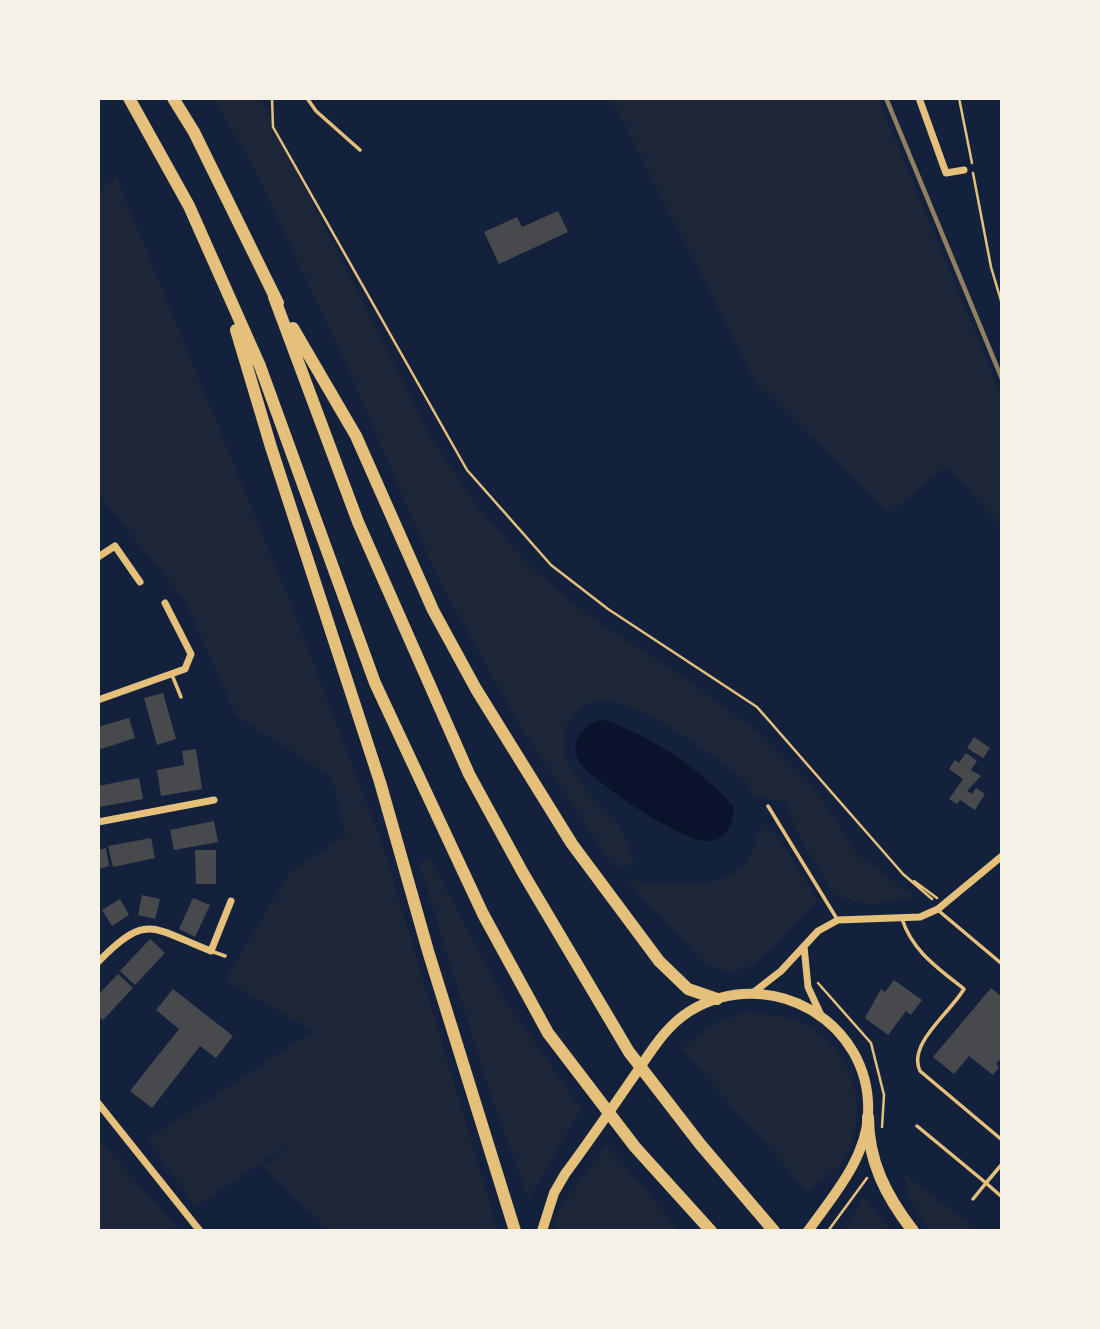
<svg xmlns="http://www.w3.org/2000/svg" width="1100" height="1329" font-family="'Asap Condensed',sans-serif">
  <rect width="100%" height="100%" fill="#14213d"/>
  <path fill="#1d2539" d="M213,98H260L428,432L484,516L532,568L589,616L688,680L764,737L814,787L857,854L914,897L871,905L835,896L803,843L785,802L752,797L750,785C718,760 625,684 585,705C577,709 570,722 564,729V756L586,790L619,824L635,865L613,866L522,729L439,580L344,360L253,166Z
    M605,98H878L1002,397V527L946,467L889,514L756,384L617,109Z
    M116,176L291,604L383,846L498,1231H330L262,1166L296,1140L196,1206L147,1140L313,1031L225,980L290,872L346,835L332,777L236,716L185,601L98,494V192Z
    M762,822L777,836L818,900L754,965L729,973L702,962L627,880C662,882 721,893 746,863C754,853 757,834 762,822Z
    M430,859L505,1000L581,1109L529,1200L489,1090L419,863Z
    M746,1012C771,1015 797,1016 818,1032C858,1063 870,1122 841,1164C833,1174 818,1183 808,1192L681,1049L713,1024Z
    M98,1139L181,1231H98Z
    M607,1145L680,1231H554L559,1209Z
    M904,1174L979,1231H930L910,1200Z
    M864,1196L891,1231H844Z"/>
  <path fill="#0b132b" d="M604,720C652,736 700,769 734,807C732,824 729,840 708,841C683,843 596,784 580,763C567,744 584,722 604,720Z"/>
  <path fill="#48494c" d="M558,211L568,232L499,264L484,232L517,217L522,227Z
    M163,693L176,739L157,745L144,698Z
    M129,718L135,738L98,750V727Z
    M974,737L990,748L983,758L967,748Z
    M196,749L202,789L161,796L157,770L184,765L182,751Z
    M966,753L977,761L971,770L981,776L967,791L972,794L976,788L985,794L975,810L960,800L957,804L949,799L963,779L949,769L955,760L959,763Z
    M139,778L143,799L100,807L98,786Z
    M214,821L218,842L174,850L170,830Z
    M151,838L155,858L113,867L108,846Z
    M106,848L109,866L98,869V850Z
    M195,850H216V884H196Z
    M142,895L160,899L155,919L138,915Z
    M193,898L210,905L195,937L179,929Z
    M120,899L129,915L112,926L102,910Z
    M150,939L165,953L135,985L120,971Z
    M118,974L133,988L103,1020L98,1016V995Z
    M894,980L922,1000L911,1015L906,1011L888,1035L865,1018L881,989L885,992Z
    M991,988L1002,997V1057L996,1064L999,1067L993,1075L969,1056L954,1074L933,1057Z
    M173,989L233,1036L216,1058L200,1046L152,1108L130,1091L179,1029L156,1010Z"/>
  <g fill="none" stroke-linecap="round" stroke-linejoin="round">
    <path stroke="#e5c07b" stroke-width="2.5" d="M272,98L273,127L467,470L551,565L608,609L757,707L903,874L932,899
      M959,98L972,163
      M973,173L991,267L1002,304
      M914,881L937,898
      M818,983L871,1043L884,1095L882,1127
      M828,1231L867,1178"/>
    <path stroke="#e5c07b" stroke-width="3.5" d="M307,98L316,111L360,150
      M172,675L181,697
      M768,806L837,919
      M939,911L1002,964
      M902,919C913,952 938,968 964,989C950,1013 907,1044 920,1071L1002,1140
      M211,951L225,956
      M917,1126L986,1183L1002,1164
      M973,1199L986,1183L1002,1197"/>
    <path stroke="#e5c07b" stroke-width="7" d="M919,98L946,173L964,170
      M98,557L115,546L140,582
      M98,700L185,669L191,654L165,603
      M98,822L214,800
      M804,946L808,987L820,1013
      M98,962C147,912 152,928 211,951L231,901
      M754,992L781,971L818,931L838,920L920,917L938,909L1002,856
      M98,1103L200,1231"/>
    <path stroke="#e5c07b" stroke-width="10" d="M542,1231L554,1193L565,1174C588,1143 610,1111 632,1079C649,1055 664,1027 690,1011C769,963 873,1021 868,1115C866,1159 832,1197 808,1231"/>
    <path stroke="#e5c07b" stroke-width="12" d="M129,98L189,206L260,366L375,683L483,914L548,1033L635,1147L711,1231
      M173,98L194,132L278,303
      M274,297L358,522L469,774L523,873L629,1052L700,1144L774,1231
      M293,328L356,436L433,610L476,689L572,844L659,961L688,989L717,999
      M236,330L271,447L380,782L428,951L515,1231
      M868,1117C868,1161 886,1196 913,1231"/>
    <path stroke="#918062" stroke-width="4.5" d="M886,98L1002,379"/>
  </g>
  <rect width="1100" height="1329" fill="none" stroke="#f6f1e7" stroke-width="200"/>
</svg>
